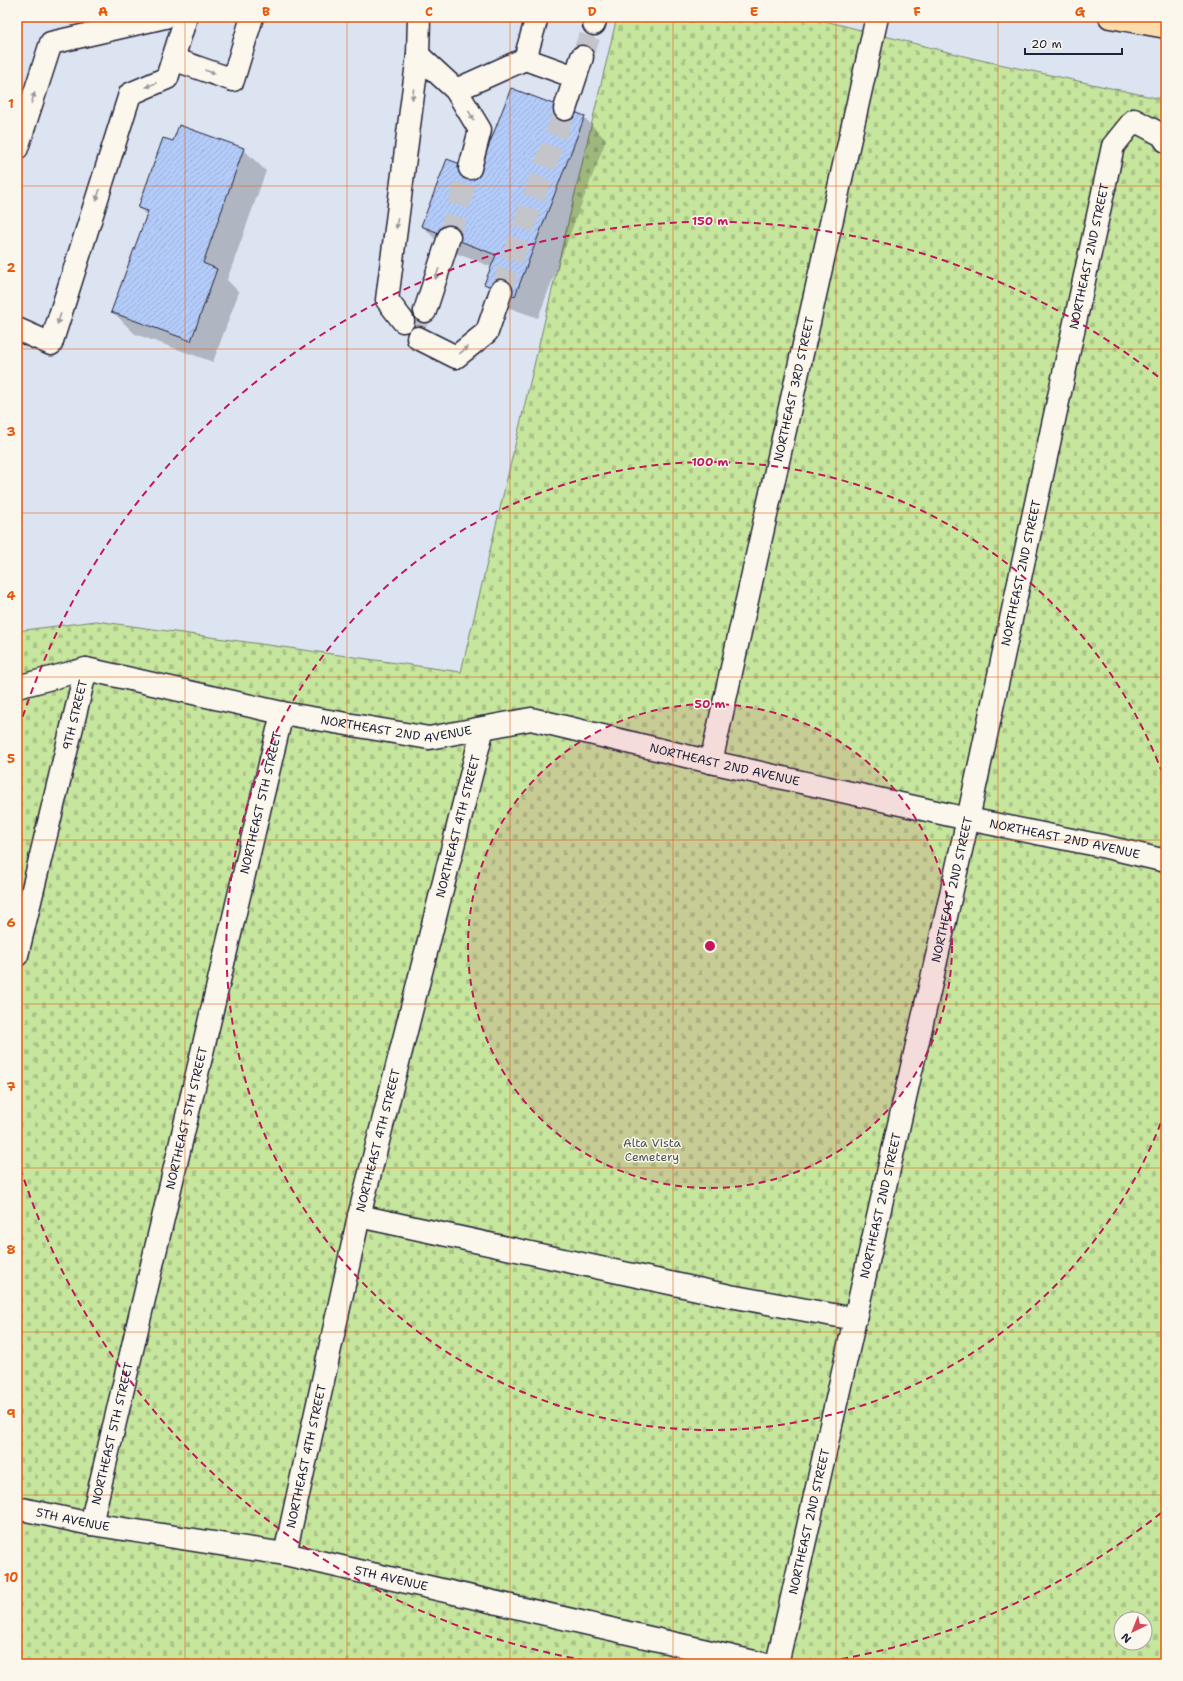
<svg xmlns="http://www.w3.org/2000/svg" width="1183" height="1681" font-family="'Shantell Sans',sans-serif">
  <defs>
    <pattern id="cemetery-stones" width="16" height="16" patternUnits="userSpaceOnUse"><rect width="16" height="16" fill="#c6e59d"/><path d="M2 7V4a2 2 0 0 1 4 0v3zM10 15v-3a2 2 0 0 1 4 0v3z" fill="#aac488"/></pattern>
    <pattern id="building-hatch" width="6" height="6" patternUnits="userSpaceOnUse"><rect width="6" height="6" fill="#b4ccfa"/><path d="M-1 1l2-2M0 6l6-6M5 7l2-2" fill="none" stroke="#9aafd7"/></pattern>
  </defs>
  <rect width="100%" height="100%" fill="#edeeef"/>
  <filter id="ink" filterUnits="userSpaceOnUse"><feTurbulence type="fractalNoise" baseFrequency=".025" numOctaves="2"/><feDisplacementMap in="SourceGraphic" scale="8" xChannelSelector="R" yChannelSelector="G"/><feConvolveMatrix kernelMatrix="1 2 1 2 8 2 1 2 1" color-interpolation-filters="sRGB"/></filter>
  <g filter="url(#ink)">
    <path fill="#dce4f2" d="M17,17H617L461,672L96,621L17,631Z
      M809,17H1166V100L976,59Z"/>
    <path fill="url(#cemetery-stones)" stroke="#74846c" fill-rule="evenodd" d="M617,17H809L976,59L1166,100V1664H17V631L96,621L461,672ZM1121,1619H1145V1643H1121Z"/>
    <path fill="#0003" d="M584,117L606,140L538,318L507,307L485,284L492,267L445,249L422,226L480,173Z
      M174,142L243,149L266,171L227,280L239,292L213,362L135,334L113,312L147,216L139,208Z"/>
    <path fill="url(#building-hatch)" stroke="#22223b" d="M511,88L585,116L515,296L484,284L496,255L421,226L447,159L479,171Z
      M179,125L244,148L203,263L217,269L191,341L111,312L148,211L138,208L163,138L173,141Z"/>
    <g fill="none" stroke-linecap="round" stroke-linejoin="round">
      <path stroke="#c4c5cb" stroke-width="22" stroke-dasharray="22 11" stroke-linecap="butt" d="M582,57L594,24
        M449,237L470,168
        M501,291L565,109
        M410,329L425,311"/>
      <defs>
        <g id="minor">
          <path d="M537,17L525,59L575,77"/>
          <path d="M594,24L596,17"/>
          <path d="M418,55L456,90L480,130L470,168"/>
          <path d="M173,59L233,80L252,17"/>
          <path d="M456,90L525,59"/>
          <path d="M565,109L582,57"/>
          <path d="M17,148L51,43L165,17"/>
          <path d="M425,311L449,237"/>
          <path d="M403,321L387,300L418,55L419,17"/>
          <path d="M17,329L51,344L130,94L167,78L186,17"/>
          <path d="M418,338L456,357L487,332L501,291"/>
          <path d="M17,687L86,669"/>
          <path id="s1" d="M711,762L877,17"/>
          <path id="s2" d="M17,955L86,669L282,713L429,738L531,719L711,762L968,819L1102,846L1166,861"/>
          <path d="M359,1216L730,1296L855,1319"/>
          <path id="s3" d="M17,1508L91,1524L285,1554L763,1664"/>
          <path id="s4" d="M91,1524L282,713"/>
          <path id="s5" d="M285,1554L359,1216L483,728"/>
          <path id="s6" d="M777,1664L968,819L1113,146L1134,120L1162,135L1166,141"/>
        </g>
        <path id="major" d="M1110,17L1166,27"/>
      </defs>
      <use href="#minor" stroke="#22223b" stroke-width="25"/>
      <use href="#major" stroke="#22223b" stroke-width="25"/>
      <use href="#minor" stroke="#fbf7ec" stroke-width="22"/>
      <use href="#major" stroke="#fddcac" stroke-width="22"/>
    </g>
    <defs><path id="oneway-solid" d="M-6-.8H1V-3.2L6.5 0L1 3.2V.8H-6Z"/></defs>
    <g fill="#99979c">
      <use href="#oneway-solid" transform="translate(210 72) rotate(20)"/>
      <use href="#oneway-solid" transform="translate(151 85) rotate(158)"/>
      <use href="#oneway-solid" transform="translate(413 94) rotate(97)"/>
      <use href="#oneway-solid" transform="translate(33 98) rotate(-72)"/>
      <use href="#oneway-solid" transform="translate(471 115) rotate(60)"/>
      <use href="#oneway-solid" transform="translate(98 195) rotate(108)"/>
      <use href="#oneway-solid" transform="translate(397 223) rotate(97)"/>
      <use href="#oneway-solid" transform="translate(437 274) rotate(108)"/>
      <use href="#oneway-solid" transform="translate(59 319) rotate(108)"/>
      <use href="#oneway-solid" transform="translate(464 350) rotate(-39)"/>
    </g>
  </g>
  <path fill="none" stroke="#e8590c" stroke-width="1" stroke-opacity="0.55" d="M185,17V1664M347,17V1664M510,17V1664M673,17V1664M836,17V1664M998,17V1664M17,186H1166M17,349H1166M17,513H1166M17,677H1166M17,840H1166M17,1004H1166M17,1168H1166M17,1332H1166M17,1495H1166"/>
  <circle cx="710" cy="946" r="242" fill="#c2185b" fill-opacity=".12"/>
  <g fill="none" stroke="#c2185b" stroke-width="2" stroke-dasharray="7 5">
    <circle cx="710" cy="946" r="242"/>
    <path d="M1165 1112A484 484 0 1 1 1165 780"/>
    <path d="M1161 1513A725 725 0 0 1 811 1664M609 1664A725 725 0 0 1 19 1164M19 728A725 725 0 0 1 1161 379"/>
  </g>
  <g text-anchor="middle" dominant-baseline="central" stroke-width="3" stroke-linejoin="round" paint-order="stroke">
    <g font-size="12" fill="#22223b" stroke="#fbf7ec">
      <text stroke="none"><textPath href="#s6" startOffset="1442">NORTHEAST 2ND STREET</textPath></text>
      <text stroke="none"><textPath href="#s1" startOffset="382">NORTHEAST 3RD STREET</textPath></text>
      <text stroke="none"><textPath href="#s6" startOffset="1118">NORTHEAST 2ND STREET</textPath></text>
      <text stroke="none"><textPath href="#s2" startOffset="247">9TH STREET</textPath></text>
      <text stroke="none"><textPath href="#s2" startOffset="611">NORTHEAST 2ND AVENUE</textPath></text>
      <text stroke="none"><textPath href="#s2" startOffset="947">NORTHEAST 2ND AVENUE</textPath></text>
      <text stroke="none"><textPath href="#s4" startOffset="741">NORTHEAST 5TH STREET</textPath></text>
      <text stroke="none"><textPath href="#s5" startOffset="748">NORTHEAST 4TH STREET</textPath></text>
      <text stroke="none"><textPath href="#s2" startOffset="1295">NORTHEAST 2ND AVENUE</textPath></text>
      <text stroke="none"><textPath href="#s6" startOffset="794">NORTHEAST 2ND STREET</textPath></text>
      <text stroke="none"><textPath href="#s4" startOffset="417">NORTHEAST 5TH STREET</textPath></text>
      <text stroke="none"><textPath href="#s5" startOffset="424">NORTHEAST 4TH STREET</textPath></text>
      <text stroke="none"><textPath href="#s6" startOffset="470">NORTHEAST 2ND STREET</textPath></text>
      <text stroke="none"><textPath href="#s4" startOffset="93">NORTHEAST 5TH STREET</textPath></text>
      <text stroke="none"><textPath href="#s5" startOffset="100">NORTHEAST 4TH STREET</textPath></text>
      <text stroke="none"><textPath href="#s3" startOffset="57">5TH AVENUE</textPath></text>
      <text stroke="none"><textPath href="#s6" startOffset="146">NORTHEAST 2ND STREET</textPath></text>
      <text stroke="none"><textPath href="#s3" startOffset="381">5TH AVENUE</textPath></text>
    </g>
    <g font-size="12" fill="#4b5354" stroke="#fbf7ec">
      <text x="652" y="1143">Alta Vista<tspan x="652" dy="14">Cemetery</tspan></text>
    </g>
  </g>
  <circle cx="710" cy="946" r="6" fill="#c2185b" stroke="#fbf7ec" stroke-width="2"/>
  <g font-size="12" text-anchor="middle" font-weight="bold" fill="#c2185b" stroke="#fbf7ec" stroke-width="3" stroke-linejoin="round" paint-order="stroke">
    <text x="710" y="225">150 m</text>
    <text x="710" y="466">100 m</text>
    <text x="710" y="708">50 m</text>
  </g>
  <rect width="1183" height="1681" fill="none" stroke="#fbf7ec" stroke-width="44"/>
  <g transform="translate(1133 1631) rotate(223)"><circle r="19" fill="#fbf7ec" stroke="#a4a2a5"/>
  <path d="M0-3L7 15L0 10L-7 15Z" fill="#d1495b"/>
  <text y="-6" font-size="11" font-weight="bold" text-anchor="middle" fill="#22223b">N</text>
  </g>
  <path d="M1025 48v6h97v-6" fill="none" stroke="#22223b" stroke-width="2"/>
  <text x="1031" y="48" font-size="12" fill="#22223b" stroke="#fbf7ec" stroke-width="3" paint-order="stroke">20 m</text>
  <rect x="22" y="22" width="1139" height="1637" fill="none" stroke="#e8590c" stroke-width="1.5"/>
  <g font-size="13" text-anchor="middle" font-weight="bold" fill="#e8590c">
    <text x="103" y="16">A</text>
    <text x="266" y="16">B</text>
    <text x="429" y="16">C</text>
    <text x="592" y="16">D</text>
    <text x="754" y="16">E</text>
    <text x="917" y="16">F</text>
    <text x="1080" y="16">G</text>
    <text x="11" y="108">1</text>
    <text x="11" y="272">2</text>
    <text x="11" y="436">3</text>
    <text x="11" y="600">4</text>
    <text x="11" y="763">5</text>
    <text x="11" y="927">6</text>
    <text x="11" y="1091">7</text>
    <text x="11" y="1254">8</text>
    <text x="11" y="1418">9</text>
    <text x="11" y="1582">10</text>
  </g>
</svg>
